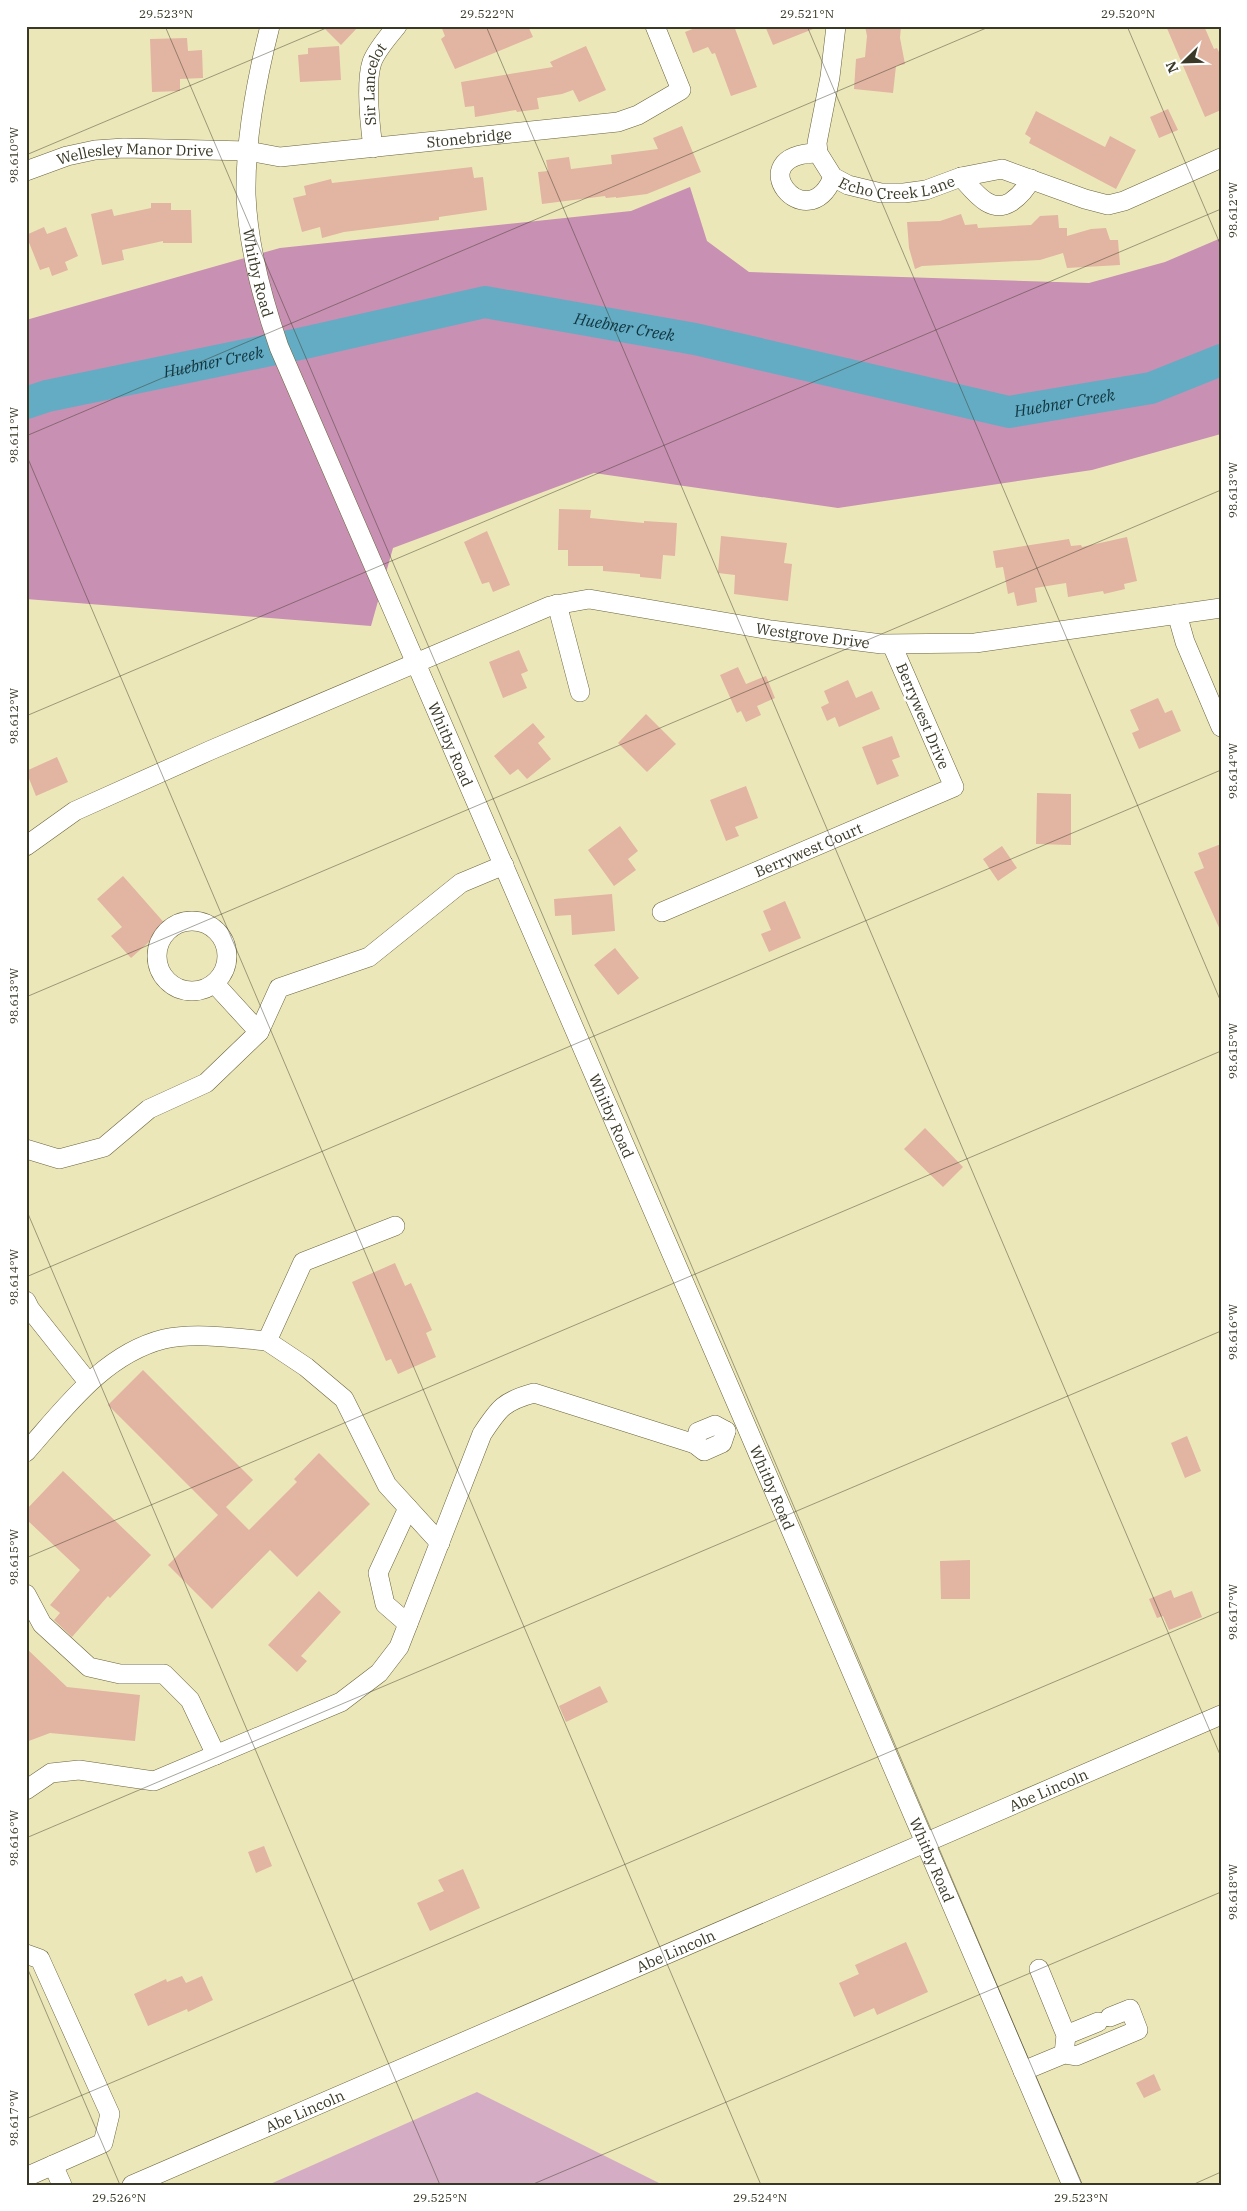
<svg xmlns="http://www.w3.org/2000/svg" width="1247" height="2211" font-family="'IBM Plex Serif',serif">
  <rect width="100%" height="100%" fill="#ece7b9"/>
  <path fill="#d4adc5" d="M477,2092L663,2185H268Z"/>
  <path fill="#c890b3" d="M690,187L707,241L749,272L1089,283L1165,262L1221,238V434L1092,470L838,508L594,473L393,548L371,626L26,599V320L280,248L631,211Z"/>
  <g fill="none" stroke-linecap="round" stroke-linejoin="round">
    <path stroke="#63acc4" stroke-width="32" id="s1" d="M26,403L47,396L304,343L485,302L695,339L1009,412L1151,388L1221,360"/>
  </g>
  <path fill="#e2b4a2" d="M322,26H359L341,45Z
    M441,26H528L533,37L455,69L441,39L445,36Z
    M700,26H734L757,87L731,96L715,53L712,54L708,47L693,53L685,32Z
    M765,26H818V27L773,45Z
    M865,26H901L900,38L905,64L896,66L893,93L854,89L856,59L865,57L867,36Z
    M1166,26H1204L1214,49L1217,48L1221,56V110L1205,117Z
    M187,38L188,51L202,50L203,78L180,79V91L152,92L150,39Z
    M339,46L341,80L300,82L298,55L308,54V48Z
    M586,46L606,90L579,102L573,90L562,94L537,98L539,109L517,112L516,110L475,117L474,106L465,107L461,82L553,67L550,62Z
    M1168,109L1178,130L1159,138L1150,117Z
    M1036,111L1105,147L1110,136L1136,150L1116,189L1029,143L1031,138L1025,134Z
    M682,126L701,172L647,194L616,198V197L606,198L605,196L542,204L538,172L548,171L546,160L569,157L571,169L612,164L611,155L658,149L653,138Z
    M472,167L474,178L483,177L487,210L439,217V220L344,232L322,238L320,227L302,232L293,198L306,195L304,186L331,179L332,183Z
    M151,203H171V210H191L192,243H163V241L122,250L124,260L102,265L91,214L112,209L114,216L151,208Z
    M961,214L965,225L977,224L978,228L1031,225L1040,216L1058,215L1059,228H1067V236L1091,229L1106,228L1110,240H1118L1120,265L1067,268L1063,253L1040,260L922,266L915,269L909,248L907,222L940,221Z
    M44,227L47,234L66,227L78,256L65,262L68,270L52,276L49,267L40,270L26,235Z
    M559,509L591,510L590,518L644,523V521L677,523L675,556L663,555L661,579L640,577V574L603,571V566H568V550H558Z
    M487,531L510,585L493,592L489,582L482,584L464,542Z
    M721,536L787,543L784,563L792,564L788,601L734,594L735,575L718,573Z
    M1127,537L1137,581L1124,584L1125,589L1104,594L1103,591L1068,597L1066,583L1035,588L1037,602L1017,606L1014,592L1008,594L1003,567L996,568L993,551L1069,539L1071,546L1081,545L1082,547Z
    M519,650L528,671L521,674L527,688L503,698L489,662Z
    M738,667L746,684L766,676L775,698L757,706L761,715L746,722L741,711L737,713L720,675Z
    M848,680L856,698L872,691L880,709L839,727L835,717L827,721L821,707L829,703L824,691Z
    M1158,698L1165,713L1172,710L1181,731L1139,749L1132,733L1139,730L1130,710Z
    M646,714L676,744L647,772L618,743Z
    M533,723L545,737L538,743L551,759L527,779L518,769L510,775L494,756Z
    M892,736L900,757L892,760L899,776L877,785L862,747Z
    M57,757L68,782L36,796L26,771Z
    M746,786L758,818L735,827L739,836L726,841L710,800Z
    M1037,793L1071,794V845L1036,844Z
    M620,826L638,851L628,859L636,870L614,886L588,850Z
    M1221,844V932L1194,872L1204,868L1198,853Z
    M1002,846L1017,868L998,881L983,859Z
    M123,876L167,926L131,958L111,936L122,927L97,899Z
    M612,894L615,931L572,935L571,915L555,916L554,899Z
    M785,901L801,938L769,952L761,934L771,930L763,911Z
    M615,948L639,978L618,995L594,965Z
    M925,1128L963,1167L943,1187L904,1149Z
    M395,1263L405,1286L411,1283L432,1330L426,1333L436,1357L398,1374L391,1359L386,1361L352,1282Z
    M143,1370L253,1480L218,1515L108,1405Z
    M1187,1436L1201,1471L1185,1478L1171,1443Z
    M319,1453L370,1504L297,1577L270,1550L212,1609L168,1565L226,1507L249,1530L297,1482L294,1479Z
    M63,1471L151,1555L110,1598L108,1596L72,1637L54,1620L60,1613L50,1605L80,1570L26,1519V1510Z
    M970,1560V1599H941L940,1561Z
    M1171,1590L1174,1598L1192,1591L1202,1617L1169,1630L1163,1616L1157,1618L1149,1599Z
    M319,1591L341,1612L301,1656L307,1661L297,1672L268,1645Z
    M26,1648L67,1687L140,1695L135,1741L50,1733L26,1742Z
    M600,1686L608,1702L566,1722L559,1706Z
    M264,1846L272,1866L256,1873L248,1852Z
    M463,1869L480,1908L430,1931L417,1903L444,1891L438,1880Z
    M906,1942L928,1992L877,2015L874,2008L854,2017L839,1983L859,1974L855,1965Z
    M182,1976L186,1983L202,1976L213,2000L188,2012L187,2009L148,2026L134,1994L166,1979L167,1982Z
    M1154,2074L1161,2090L1144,2098L1136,2083Z"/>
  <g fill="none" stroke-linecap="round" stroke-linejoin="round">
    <defs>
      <g id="minor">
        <path id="s2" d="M270,26C256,81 245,138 246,195C248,247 262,298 279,347L745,1423L1072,2185"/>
        <path id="s3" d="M836,26L830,77L817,143L818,153L833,177L848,185L881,193H904L926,190L961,177L1002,169L1085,199L1108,205L1124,201L1221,158"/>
        <path id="s4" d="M373,148C370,125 365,83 372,62C377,49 388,37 397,26"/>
        <path d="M818,153C737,154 807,241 833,177"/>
        <path id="s5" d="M26,171L67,156L95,150L124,148L248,151L280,157L618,122L638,115L681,90L655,26"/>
        <path d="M961,177C974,191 990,215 1011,202C1021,195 1026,189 1031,179"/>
        <path d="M557,604L580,692"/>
        <path d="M1177,614L1185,642L1221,727"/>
        <path id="s6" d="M26,846L75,811L211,750L550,606L589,599L771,630L882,644L975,643L1221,608"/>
        <path id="s7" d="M662,912L954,787L892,645"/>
        <circle cx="192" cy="956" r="35"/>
        <path d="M215,984L259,1032"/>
        <path d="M26,1149L59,1159L104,1147L149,1109L206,1083L259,1032L279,988L369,957L461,883L504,865"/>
        <path d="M26,1301L30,1309L88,1382"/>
        <path d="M267,1341L306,1367L344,1399L387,1485L440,1543"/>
        <path d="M695,1444L698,1432L715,1425L726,1431"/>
        <path d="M26,1452C65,1408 104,1354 164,1339C194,1332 236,1338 267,1341L303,1262L395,1226"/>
        <path d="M408,1508L378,1573L385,1604L408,1624"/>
        <path d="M26,1594L42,1624L89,1667L120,1674H164L190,1700L216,1755"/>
        <path d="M26,1790L51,1773L79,1770L154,1781L341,1702L379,1673L399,1647L482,1434C499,1408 504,1401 534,1393L695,1444L704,1451L722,1443L726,1431"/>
        <path d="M26,1954L40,1959L110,2114L103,2143L26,2177"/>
        <path d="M1039,1969L1066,2035L1064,2054"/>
        <path d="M1066,2035L1098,2022"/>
        <path d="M1023,2071L1064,2054L1076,2056L1138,2030L1130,2009L1110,2017"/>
        <path d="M53,2165L62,2185"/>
        <path id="s8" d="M132,2185L1221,1715"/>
      </g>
    </defs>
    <use href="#minor" stroke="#69633a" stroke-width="20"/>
    <use href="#minor" stroke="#fff" stroke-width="19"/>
  </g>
  <path fill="none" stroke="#3a3826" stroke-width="1" stroke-opacity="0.45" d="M165,26L1082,2185M486,26L1221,1757M807,26L1221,1002M1127,26L1221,246M26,155L331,26M26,436L991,26M26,454L761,2185M26,716L1221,209M26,997L1221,490M26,1209L440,2185M26,1277L1221,770M26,1558L1221,1051M26,1838L1221,1331M26,1965L120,2185M26,2119L1221,1611M531,2185L1221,1892M1192,2185L1221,2172"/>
  <g text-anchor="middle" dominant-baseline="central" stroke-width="5" stroke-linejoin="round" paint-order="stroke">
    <g font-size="15" fill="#3a3826" stroke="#fff">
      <text stroke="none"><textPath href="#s4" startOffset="65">Sir Lancelot</textPath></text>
      <text stroke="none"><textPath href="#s5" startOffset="448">Stonebridge</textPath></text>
      <text stroke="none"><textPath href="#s5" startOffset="112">Wellesley Manor Drive</textPath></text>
      <text stroke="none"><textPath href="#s3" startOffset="224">Echo Creek Lane</textPath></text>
      <text stroke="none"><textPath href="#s2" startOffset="250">Whitby Road</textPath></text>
      <text stroke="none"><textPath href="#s6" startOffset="844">Westgrove Drive</textPath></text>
      <text transform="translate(923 716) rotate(67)">Berrywest Drive</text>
      <text stroke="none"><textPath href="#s2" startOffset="760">Whitby Road</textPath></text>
      <text stroke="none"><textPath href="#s7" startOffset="159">Berrywest Court</textPath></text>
      <text stroke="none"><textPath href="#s2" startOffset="1165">Whitby Road</textPath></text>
      <text stroke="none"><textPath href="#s2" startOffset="1570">Whitby Road</textPath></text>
      <text stroke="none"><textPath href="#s8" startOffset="998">Abe Lincoln</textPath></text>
      <text stroke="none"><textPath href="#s2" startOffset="1975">Whitby Road</textPath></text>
      <text stroke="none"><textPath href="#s8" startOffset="592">Abe Lincoln</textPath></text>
      <text stroke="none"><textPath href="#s8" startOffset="188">Abe Lincoln</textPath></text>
    </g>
    <g font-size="16" font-style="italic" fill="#11353f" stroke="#fff">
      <text stroke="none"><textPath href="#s1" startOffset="612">Huebner Creek</textPath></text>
      <text stroke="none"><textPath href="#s1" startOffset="192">Huebner Creek</textPath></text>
      <text stroke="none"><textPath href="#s1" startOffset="1062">Huebner Creek</textPath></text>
    </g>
  </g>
  <rect width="1247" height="2211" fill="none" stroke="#ffffff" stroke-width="55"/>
  <g transform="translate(1184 62) rotate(247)" stroke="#ffffff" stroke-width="4" paint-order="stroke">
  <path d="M0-4L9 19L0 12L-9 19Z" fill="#3a3826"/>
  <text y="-8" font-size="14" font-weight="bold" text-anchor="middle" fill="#3a3826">N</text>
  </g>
  <rect x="28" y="28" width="1192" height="2156" fill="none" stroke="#3a3826" stroke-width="2"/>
  <g font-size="12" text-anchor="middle" fill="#3a3826">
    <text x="166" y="18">29.523°N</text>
    <text x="487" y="18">29.522°N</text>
    <text x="807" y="18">29.521°N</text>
    <text x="1128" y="18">29.520°N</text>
    <text transform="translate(14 155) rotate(-90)" y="4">98.610°W</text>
    <text transform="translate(1233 210) rotate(-90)" y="4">98.612°W</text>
    <text transform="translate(14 435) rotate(-90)" y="4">98.611°W</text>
    <text transform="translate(1233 490) rotate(-90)" y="4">98.613°W</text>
    <text transform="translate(14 716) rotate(-90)" y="4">98.612°W</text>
    <text transform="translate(1233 771) rotate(-90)" y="4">98.614°W</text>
    <text transform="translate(14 996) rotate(-90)" y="4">98.613°W</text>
    <text transform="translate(1233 1051) rotate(-90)" y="4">98.615°W</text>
    <text transform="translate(14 1277) rotate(-90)" y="4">98.614°W</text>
    <text transform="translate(1233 1332) rotate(-90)" y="4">98.616°W</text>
    <text transform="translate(14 1557) rotate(-90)" y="4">98.615°W</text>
    <text transform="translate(1233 1612) rotate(-90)" y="4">98.617°W</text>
    <text transform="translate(14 1838) rotate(-90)" y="4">98.616°W</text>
    <text transform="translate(1233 1892) rotate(-90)" y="4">98.618°W</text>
    <text transform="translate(14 2118) rotate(-90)" y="4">98.617°W</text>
    <text x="119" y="2202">29.526°N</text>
    <text x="440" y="2202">29.525°N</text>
    <text x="760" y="2202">29.524°N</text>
    <text x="1081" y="2202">29.523°N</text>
  </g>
</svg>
